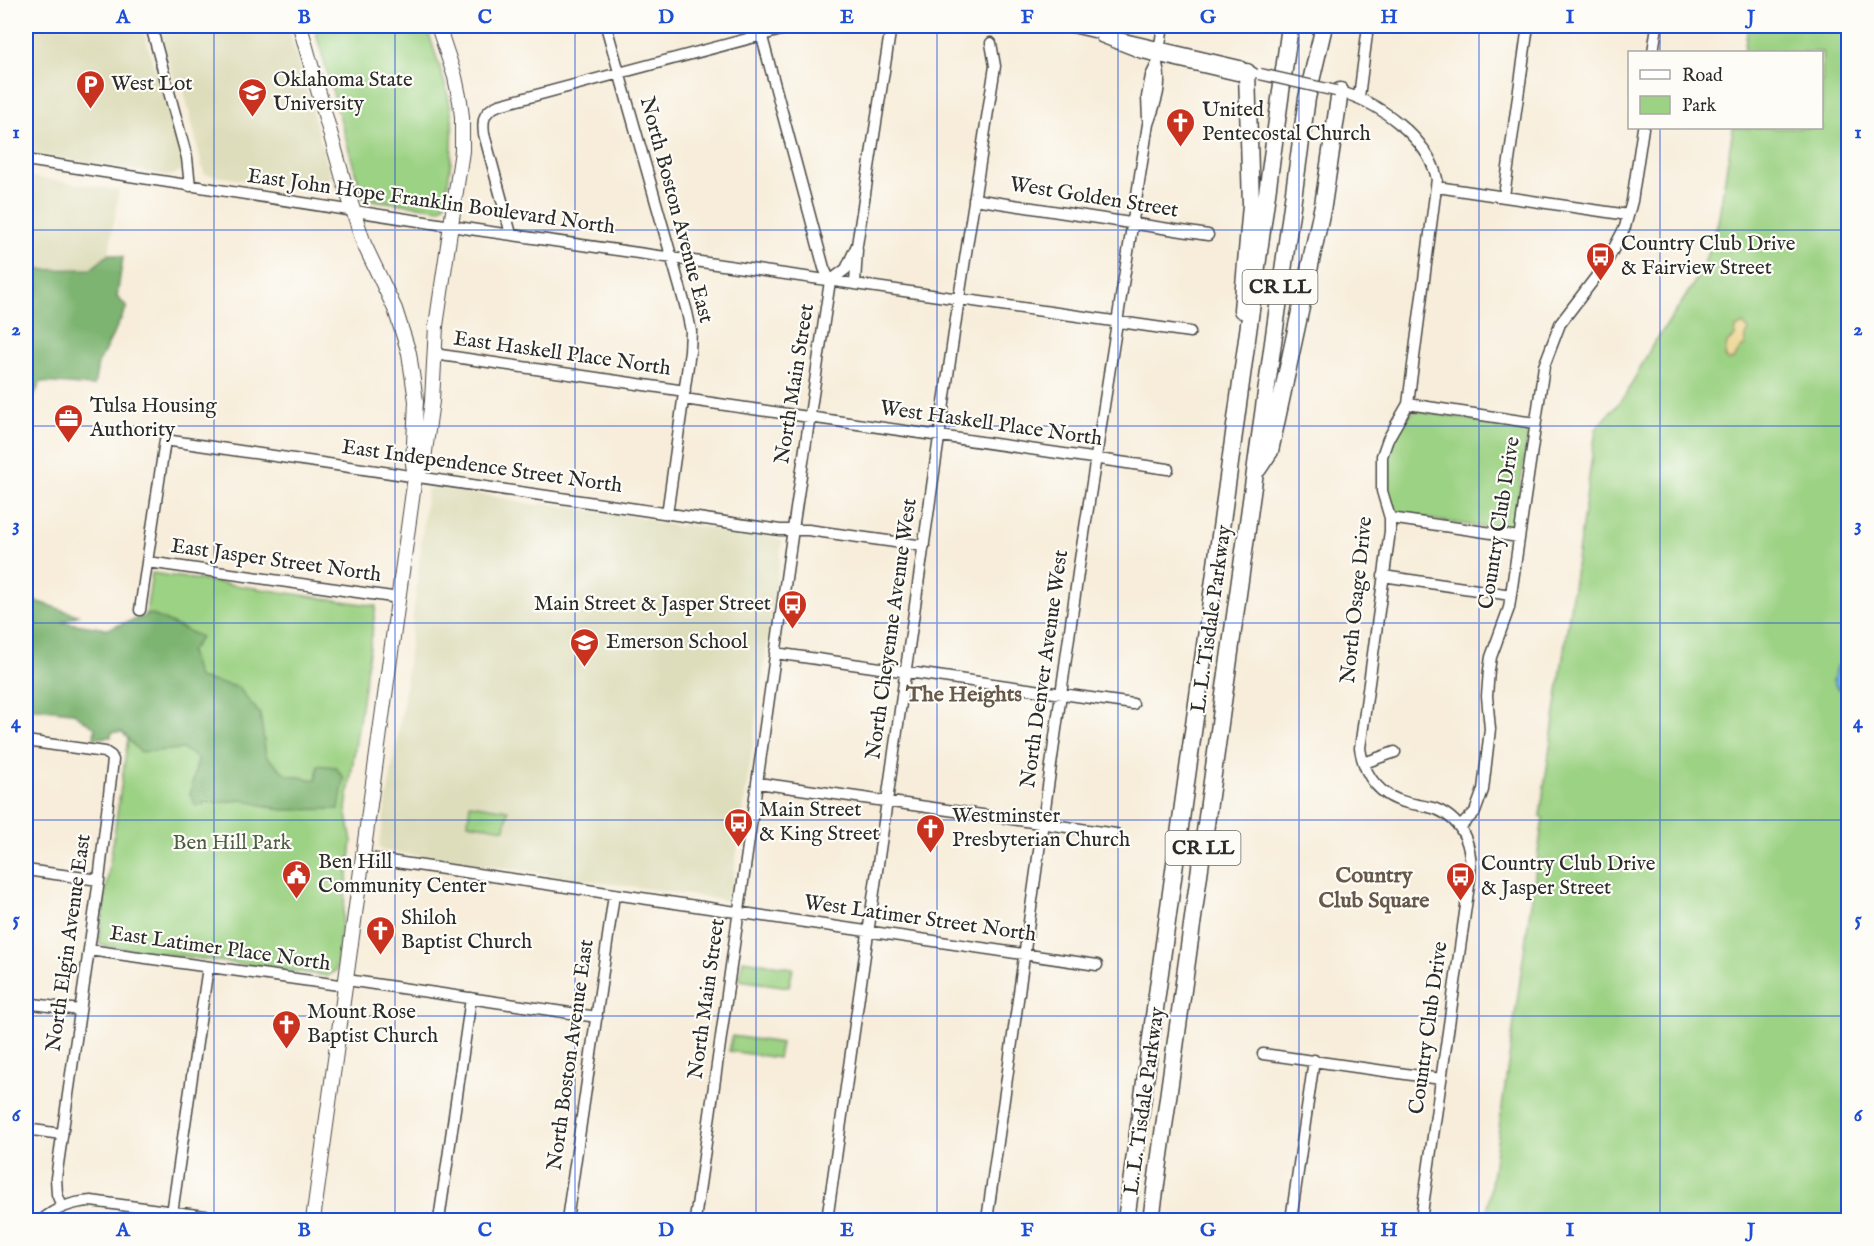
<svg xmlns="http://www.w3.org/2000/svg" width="1874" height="1246" font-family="'IM FELL English',serif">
  <rect width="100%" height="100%" fill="#fdfcf7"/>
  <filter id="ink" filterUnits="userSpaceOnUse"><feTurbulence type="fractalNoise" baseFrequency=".0167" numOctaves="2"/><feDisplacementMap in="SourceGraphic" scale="12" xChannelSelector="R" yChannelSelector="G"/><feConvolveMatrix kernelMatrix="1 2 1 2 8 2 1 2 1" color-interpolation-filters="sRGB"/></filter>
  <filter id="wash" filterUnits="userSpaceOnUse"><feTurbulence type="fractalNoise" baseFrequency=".008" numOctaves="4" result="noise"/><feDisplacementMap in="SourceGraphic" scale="24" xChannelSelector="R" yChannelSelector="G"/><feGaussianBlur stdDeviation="1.35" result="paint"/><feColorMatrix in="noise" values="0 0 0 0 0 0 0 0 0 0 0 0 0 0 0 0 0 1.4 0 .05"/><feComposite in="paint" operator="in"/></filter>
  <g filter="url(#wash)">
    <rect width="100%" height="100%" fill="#f7edda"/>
    <path fill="#deddbb" d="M26,26H142L181,155L183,165L179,172L171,176L26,153Z
      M159,26H288L330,174L328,186L322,190L315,191L204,174L182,82L175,79L172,73Z
      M26,176L119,190L109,254L91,269L29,270L26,269Z
      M433,487L511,499L514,501L538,505L542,503L651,519L654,523L679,526L683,524L775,537L782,542L730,901L385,851L379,847L404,697L427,490Z"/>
    <path fill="#9cd283" stroke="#647e57" stroke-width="1.5" d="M314,26H427C435,57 449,87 452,120C454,148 449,176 445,204L440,209L364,199L362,196Z
      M1748,26H1848V1220H1486L1543,818L1540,816L1596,429L1625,396L1652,346L1679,307L1702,270L1718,222L1733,128H1822V52H1744Z
      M1416,411L1523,427L1528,434L1515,522L1509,531L1399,515C1374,493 1388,425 1416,411Z
      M152,573L376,606L346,809L352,842L336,970L328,976L100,945L99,938Z
      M470,804L508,810L505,829L468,823Z
      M743,960L793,968L789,987L739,980Z
      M732,1036L781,1043L778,1058L729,1051Z"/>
    <path fill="#7db471" stroke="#54704e" stroke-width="1.5" d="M109,254L123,257L117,297L127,307L98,364L94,386L41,382L29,405L26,427V269L29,270L91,269Z
      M26,598L78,615L63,622L107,629L151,614L201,637L190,652L198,678L238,687L260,714L266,756L287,775L316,780L318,765L336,767L344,779L339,809L282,810L242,800L195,805L190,794L198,759L183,749L140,752L122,732H112L111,737L94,738L95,728L72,712L26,707Z"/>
    <path fill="#eeda9e" stroke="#8c8264" stroke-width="1.5" d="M1743,324L1749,330L1746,337L1745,345L1740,349L1734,359L1728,361L1725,356L1727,343L1735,336L1736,328Z"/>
    <path fill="#6fb2e5" stroke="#4d6e88" stroke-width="1.5" d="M1842,663L1848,665V694L1837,688L1833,681L1836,667Z"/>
  </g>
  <g filter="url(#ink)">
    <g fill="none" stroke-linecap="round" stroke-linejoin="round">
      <defs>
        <path id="minor" d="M151,26L187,158L190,186
          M606,26L687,312L691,331L690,351L667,514
          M1068,26L1240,66L1247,72L1253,73
          M1101,37L1142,53L1237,75L1247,72
          M1653,52L1657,26
          M1336,91C1376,100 1428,137 1437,179L1408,404L1388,439L1382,456V491L1390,518V531L1360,748C1364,776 1380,797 1408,803C1417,805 1427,806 1436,809C1465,821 1473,849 1470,878L1421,1220
          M1359,97L1368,26
          M1148,119L1147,97L1151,76L1157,64L1163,26
          M26,160L477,230L1190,332
          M1437,187L1628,215
          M1504,196L1528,26
          M974,199L1208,235
          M511,234L484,134C482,119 484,111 499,105L796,26
          M830,281L846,269L857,245L891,26
          M855,283L857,250
          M434,354L685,391
          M684,399L1168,469
          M1408,404L1535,423
          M1390,518L1519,537
          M148,562L399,598
          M1383,576L1511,595
          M140,610L165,440L677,515L780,530H808L924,546
          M775,653L1133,704
          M26,741L105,752L111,756L113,760L99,880L56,1178L57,1194L62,1207
          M1364,763L1395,752
          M758,783L1116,834
          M1460,827L1475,812L1483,790L1490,729L1487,696L1489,670L1491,657L1509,608L1544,366L1560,324L1605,265L1625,227L1632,201L1643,128
          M362,857L1097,965
          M26,870L99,880
          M89,950L346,986
          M347,980L597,1017
          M26,1003L79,1010
          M1263,1054L1441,1079
          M26,1129L61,1134
          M42,1220C56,1208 72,1202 91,1201L235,1220
          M171,1220L208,967
          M439,1220L471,998
          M567,1220L614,895
          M695,1220L793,529L830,281L824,268L759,26
          M827,1220L959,298L995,66L991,43
          M987,1220L1079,566L1148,124C1155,104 1163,86 1157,64
          M1291,1220L1314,1060"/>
        <path id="major" d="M300,26L344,182L364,244L395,309L409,353L416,401L413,464L415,477
          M313,1220L415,477L423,466L432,401L436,326L462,151V117L460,101L455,77L438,26"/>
        <path id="highway" d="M1242,310L1251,205L1247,72
          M1258,469L1270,451L1323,205L1340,91
          M1126,1220L1290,26
          M1151,1220L1307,98L1324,26"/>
      </defs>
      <use href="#minor" stroke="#4a4845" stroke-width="13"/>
      <use href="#major" stroke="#4a4845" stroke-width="16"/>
      <use href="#highway" stroke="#4a4845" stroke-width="19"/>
      <use href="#minor" stroke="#fff" stroke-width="10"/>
      <use href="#major" stroke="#fff" stroke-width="14"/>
      <use href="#highway" stroke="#fff" stroke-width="16"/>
      <defs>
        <path id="minor-bridge" d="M1260,74L1336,91"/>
      </defs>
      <use href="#minor-bridge" stroke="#4a4845" stroke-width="13" stroke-linecap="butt"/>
      <use href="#minor-bridge" stroke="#fff" stroke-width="10"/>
    </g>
  </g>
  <path fill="none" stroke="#1d4ed8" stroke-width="1.5" stroke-opacity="0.55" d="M214,26V1220M395,26V1220M575,26V1220M756,26V1220M937,26V1220M1118,26V1220M1299,26V1220M1479,26V1220M1660,26V52M1660,128V1220M26,230H1848M26,426H1848M26,623H1848M26,820H1848M26,1016H1848"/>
  <defs>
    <symbol id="parking-pin" viewBox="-11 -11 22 30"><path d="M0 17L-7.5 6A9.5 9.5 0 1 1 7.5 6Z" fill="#c8321e" stroke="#fdfcf7"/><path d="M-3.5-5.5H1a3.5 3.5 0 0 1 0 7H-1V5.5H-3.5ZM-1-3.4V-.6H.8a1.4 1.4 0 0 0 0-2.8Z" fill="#fff"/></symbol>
    <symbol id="university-pin" viewBox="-11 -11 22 30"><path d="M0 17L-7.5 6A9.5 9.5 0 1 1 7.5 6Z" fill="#c8321e" stroke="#fdfcf7"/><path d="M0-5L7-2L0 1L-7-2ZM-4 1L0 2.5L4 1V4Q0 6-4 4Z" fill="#fff"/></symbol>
    <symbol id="church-pin" viewBox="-11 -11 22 30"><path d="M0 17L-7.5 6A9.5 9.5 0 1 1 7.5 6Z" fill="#c8321e" stroke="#fdfcf7"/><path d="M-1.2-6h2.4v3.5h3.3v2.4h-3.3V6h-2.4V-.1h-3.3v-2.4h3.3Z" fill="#fff"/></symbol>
    <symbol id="bus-pin" viewBox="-11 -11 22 30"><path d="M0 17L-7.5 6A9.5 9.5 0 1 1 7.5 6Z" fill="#c8321e" stroke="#fdfcf7"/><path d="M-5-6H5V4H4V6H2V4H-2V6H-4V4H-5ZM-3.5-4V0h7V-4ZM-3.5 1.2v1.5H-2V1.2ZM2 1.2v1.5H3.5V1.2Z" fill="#fff"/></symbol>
    <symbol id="office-pin" viewBox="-11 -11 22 30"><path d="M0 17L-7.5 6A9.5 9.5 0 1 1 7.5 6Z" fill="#c8321e" stroke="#fdfcf7"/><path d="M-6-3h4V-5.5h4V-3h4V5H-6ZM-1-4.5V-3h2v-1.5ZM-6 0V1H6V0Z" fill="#fff"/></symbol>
    <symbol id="school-pin" viewBox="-11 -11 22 30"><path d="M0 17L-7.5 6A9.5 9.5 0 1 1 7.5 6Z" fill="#c8321e" stroke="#fdfcf7"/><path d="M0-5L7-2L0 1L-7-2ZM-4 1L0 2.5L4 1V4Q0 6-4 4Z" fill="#fff"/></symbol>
    <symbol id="civic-pin" viewBox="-11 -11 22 30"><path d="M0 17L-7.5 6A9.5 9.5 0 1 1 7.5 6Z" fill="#c8321e" stroke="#fdfcf7"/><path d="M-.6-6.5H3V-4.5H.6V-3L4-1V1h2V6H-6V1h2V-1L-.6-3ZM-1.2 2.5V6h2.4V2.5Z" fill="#fff"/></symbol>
  </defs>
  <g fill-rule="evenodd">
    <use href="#parking-pin" x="74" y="68" width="33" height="45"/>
    <use href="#university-pin" x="236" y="76" width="33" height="45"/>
    <use href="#church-pin" x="1164" y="106" width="33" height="45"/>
    <use href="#bus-pin" x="1584" y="240" width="33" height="45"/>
    <use href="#office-pin" x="52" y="402" width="33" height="45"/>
    <use href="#bus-pin" x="776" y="588" width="33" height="45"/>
    <use href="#school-pin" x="568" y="626" width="33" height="45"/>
    <use href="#bus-pin" x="722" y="806" width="33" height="45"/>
    <use href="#church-pin" x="914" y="812" width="33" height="45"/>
    <use href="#civic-pin" x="280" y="858" width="33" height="45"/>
    <use href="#bus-pin" x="1444" y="860" width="33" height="45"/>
    <use href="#church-pin" x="364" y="914" width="33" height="45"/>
    <use href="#church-pin" x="270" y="1008" width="33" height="45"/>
  </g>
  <g text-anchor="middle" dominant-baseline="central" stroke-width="4.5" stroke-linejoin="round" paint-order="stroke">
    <g fill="#fdfcf7" stroke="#6a6a68" stroke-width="1.5">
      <rect x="1242.5" y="270" width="75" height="34" rx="4.5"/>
      <rect x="1165.5" y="831" width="75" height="34" rx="4.5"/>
    </g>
    <g font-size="20" font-weight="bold" fill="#2b2b2b">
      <text x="1280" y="287">CR LL</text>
      <text x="1203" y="848">CR LL</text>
    </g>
    <g font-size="21" fill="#2b2b2b" stroke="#fdfcf7" text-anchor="start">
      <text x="273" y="80">Oklahoma State<tspan x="273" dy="24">University</tspan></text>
      <text x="111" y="84">West Lot</text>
      <text x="1202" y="110">United<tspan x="1202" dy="24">Pentecostal Church</tspan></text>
      <text x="1621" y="244">Country Club Drive<tspan x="1621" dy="24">&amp; Fairview Street</tspan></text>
      <text x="90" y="406">Tulsa Housing<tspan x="90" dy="24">Authority</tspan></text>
      <text x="771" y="604" text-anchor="end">Main Street &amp; Jasper Street</text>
      <text x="606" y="642">Emerson School</text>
      <text x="759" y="810">Main Street<tspan x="759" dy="24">&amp; King Street</tspan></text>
      <text x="952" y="816">Westminster<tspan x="952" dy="24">Presbyterian Church</tspan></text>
      <text x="318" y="862">Ben Hill<tspan x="318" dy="24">Community Center</tspan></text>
      <text x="1481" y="864">Country Club Drive<tspan x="1481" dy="24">&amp; Jasper Street</tspan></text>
      <text x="401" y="918">Shiloh<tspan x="401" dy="24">Baptist Church</tspan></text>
      <text x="307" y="1012">Mount Rose<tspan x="307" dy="24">Baptist Church</tspan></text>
    </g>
    <g font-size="21" fill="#2b2b2b" stroke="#fdfcf7">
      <text transform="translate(1094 198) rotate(9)">West Golden Street</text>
      <text transform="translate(431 202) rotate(8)">East John Hope Franklin Boulevard North</text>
      <text transform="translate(676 210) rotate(75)">North Boston Avenue East</text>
      <text transform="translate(562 354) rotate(8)">East Haskell Place North</text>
      <text transform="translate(795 384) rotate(-81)">North Main Street</text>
      <text transform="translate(991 424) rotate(8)">West Haskell Place North</text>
      <text transform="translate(482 467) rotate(8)">East Independence Street North</text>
      <text transform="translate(1500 523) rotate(-81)">Country Club Drive</text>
      <text transform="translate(276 561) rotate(8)">East Jasper Street North</text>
      <text transform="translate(1357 600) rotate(-84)">North Osage Drive</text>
      <text transform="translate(1212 619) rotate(-82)">L. L. Tisdale Parkway</text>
      <text transform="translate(892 629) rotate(-82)">North Cheyenne Avenue West</text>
      <text transform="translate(1045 669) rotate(-82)">North Denver Avenue West</text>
      <text transform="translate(920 919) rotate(8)">West Latimer Street North</text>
      <text transform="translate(69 943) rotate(-82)">North Elgin Avenue East</text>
      <text transform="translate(220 949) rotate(8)">East Latimer Place North</text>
      <text transform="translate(707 999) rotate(-82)">North Main Street</text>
      <text transform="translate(1429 1028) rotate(-82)">Country Club Drive</text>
      <text transform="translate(571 1055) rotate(-82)">North Boston Avenue East</text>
      <text transform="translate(1145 1101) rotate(-82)">L. L. Tisdale Parkway</text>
    </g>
    <g font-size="21" fill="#4d5d45" stroke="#fdfcf7">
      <text x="232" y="843">Ben Hill Park</text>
    </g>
    <g font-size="22" font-weight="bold" fill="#675849" stroke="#fdfcf7">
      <text x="964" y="695">The Heights</text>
      <text x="1374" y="876">Country<tspan x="1374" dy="25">Club Square</tspan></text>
    </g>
  </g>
  <rect width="1874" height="1246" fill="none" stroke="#fdfcf7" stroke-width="66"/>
  <rect x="1628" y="51" width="195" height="78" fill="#fdfcf7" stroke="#a9a8a5" stroke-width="1.5"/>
  <rect x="1640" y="70" width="30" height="9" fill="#ffffff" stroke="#a9a8a5" stroke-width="1.5"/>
  <text x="1682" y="81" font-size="18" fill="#2b2b2b">Road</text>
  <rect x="1640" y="96" width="30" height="18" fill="#9cd283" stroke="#a9a8a5" stroke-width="1.5"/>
  <text x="1682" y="111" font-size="18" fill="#2b2b2b">Park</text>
  <rect x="33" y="33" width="1808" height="1180" fill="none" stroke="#1d4ed8" stroke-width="2"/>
  <g font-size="20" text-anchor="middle" font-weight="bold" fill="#1d4ed8">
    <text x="123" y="23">A</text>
    <text x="304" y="23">B</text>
    <text x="485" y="23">C</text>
    <text x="666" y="23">D</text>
    <text x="847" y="23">E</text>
    <text x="1027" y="23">F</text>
    <text x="1208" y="23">G</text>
    <text x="1389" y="23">H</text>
    <text x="1570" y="23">I</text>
    <text x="1751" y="23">J</text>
    <text x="16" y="138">1</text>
    <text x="1858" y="138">1</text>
    <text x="16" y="335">2</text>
    <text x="1858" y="335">2</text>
    <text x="16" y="531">3</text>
    <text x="1858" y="531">3</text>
    <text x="16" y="728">4</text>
    <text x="1858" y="728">4</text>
    <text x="16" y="925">5</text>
    <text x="1858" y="925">5</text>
    <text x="16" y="1121">6</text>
    <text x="1858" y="1121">6</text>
    <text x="123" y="1236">A</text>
    <text x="304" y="1236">B</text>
    <text x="485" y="1236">C</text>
    <text x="666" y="1236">D</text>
    <text x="847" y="1236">E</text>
    <text x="1027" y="1236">F</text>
    <text x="1208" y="1236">G</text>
    <text x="1389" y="1236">H</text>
    <text x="1570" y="1236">I</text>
    <text x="1751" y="1236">J</text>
  </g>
</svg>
